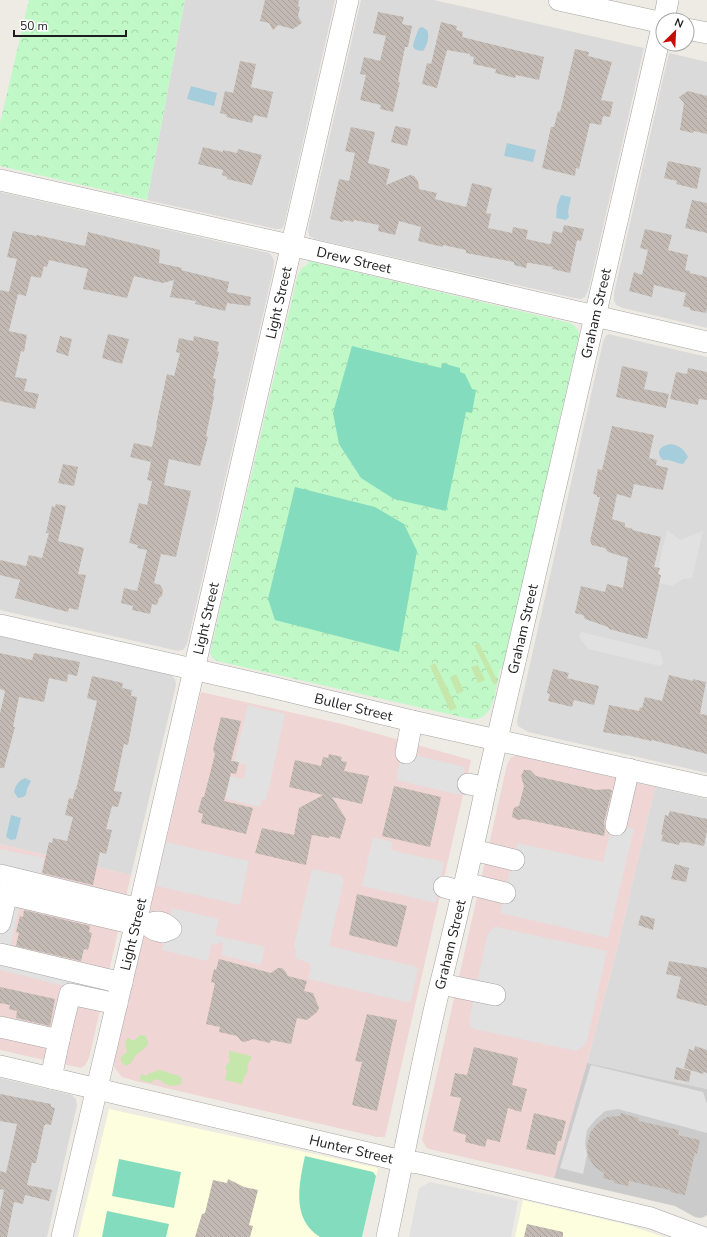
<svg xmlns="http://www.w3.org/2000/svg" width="707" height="1237" font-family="'Nunito Sans',sans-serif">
  <defs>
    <pattern id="park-crowns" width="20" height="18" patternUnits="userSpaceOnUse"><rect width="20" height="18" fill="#c1f8c8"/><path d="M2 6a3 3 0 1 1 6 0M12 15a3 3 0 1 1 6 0" fill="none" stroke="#a5d4ab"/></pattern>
    <pattern id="building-back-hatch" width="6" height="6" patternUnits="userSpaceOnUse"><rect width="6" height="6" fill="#c3bab3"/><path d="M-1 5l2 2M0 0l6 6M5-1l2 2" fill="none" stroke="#a79f9a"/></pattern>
  </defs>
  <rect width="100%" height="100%" fill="#eeebe4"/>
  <path fill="#dbdada" d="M185,0H335L284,225L281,229H276L147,200Z
    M361,0H434L644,48L589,288L585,297L581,299L574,298L315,239L309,236L308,230Z
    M669,53L707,62V328L623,308L616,305L614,300V293Z
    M0,192L269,253L271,255L274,260L273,271L187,644L184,649L182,650L178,651L0,610Z
    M608,334L707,357V773L528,732L518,726L517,721L603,342L605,337Z
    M0,636L171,675L175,679L176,685L131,875L0,844Z
    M655,787L707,799V1089L587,1063L617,949Z
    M0,1078L72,1095L76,1099L77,1105L47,1237H0Z"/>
  <path fill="#efd5d3" d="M201,692L342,724L471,760L385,1137H377L136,1081L122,1077L114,1067L115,1059Z
    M515,756H520L655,787L617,949L587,1063L554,1178L429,1149L426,1147L422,1140L507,765L511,757Z
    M0,844L131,875L89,1058L87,1062L84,1066L81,1068L0,1050Z"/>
  <path fill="#fdfedd" d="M109,1109L378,1168L362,1237H78Z
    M523,1200L628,1225L664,1237H515Z"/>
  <path fill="#cbcbcb" d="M587,1063L707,1089V1215L704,1217L700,1218L695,1217L675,1206L554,1178Z"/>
  <path fill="url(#park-crowns)" d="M29,0H185L147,200L0,166V123Z
    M309,261L570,323C576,326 578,329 579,335L503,669H500C496,686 495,723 470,719L217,661L212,657L210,653L298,274L302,268L308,264Z"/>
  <path fill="#c6e7ab" d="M479,643L498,682L494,685L474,645Z
    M435,663L457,708L450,711L430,666Z
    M478,665L485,680L478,683L471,667Z
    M456,674L464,691L457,694L450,677Z
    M140,1035L146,1036L148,1042L147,1046L135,1056L131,1063L126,1066L121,1062V1057L127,1052L125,1044L126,1040L128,1038L134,1041Z
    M229,1051L251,1056V1059L247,1066L248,1069L247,1073L245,1075L242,1084L225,1080L227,1071L225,1067L230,1061L229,1057Z
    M158,1070C165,1070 170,1075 178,1075L182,1079L181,1084C177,1085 172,1087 168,1085C162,1083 161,1078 153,1080L152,1083L140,1080L141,1074L147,1076L149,1073H152Z"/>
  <path fill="#83dcbd" d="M352,346L441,368L442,363L460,368V372L465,374L472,389L476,390L472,413L466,412L446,511L394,499L361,478L339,444L333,413Z
    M295,487L375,507L404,524L417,551L399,652L275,620L268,599Z
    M305,1156L373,1172L376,1176L362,1237H320C291,1219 299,1184 305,1156Z
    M119,1159L181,1172L174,1208L112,1196Z
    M107,1211L169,1224L166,1237H102Z"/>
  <path fill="#e1e1e1" d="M667,530L680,540L703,531L692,578L683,579L672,586L655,582Z
    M581,632L660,651L663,663L660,666L588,649L579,637Z
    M248,705L285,714L266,801L262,799L260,807L226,799L230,776L243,779L247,765L234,762Z
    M402,752L465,767L460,795L396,780Z
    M612,823L634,829L608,938L500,913L510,870L514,860L517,843L603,862Z
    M373,837L393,842L391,850L444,862L436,903L362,886Z
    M166,842L249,861L240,905L156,886Z
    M0,849L44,858L38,886L0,877Z
    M312,869L340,875L344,880L329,946L414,966L418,969L411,1001L406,1002L308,979L311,967L309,963L295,958L296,951L294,945Z
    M0,886L23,891L7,960L89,979L93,993L0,970Z
    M172,908L219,919L215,935L265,947L261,965L221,955L223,946L222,942L214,945L212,943L208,961L162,950Z
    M494,927H497L607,951L587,1041L584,1046L576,1051L474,1029L471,1027L469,1021L487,936L489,932Z
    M591,1065L703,1092L707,1104V1133L618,1109L605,1111L595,1120L587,1130L585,1144L587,1155L583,1174L560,1168Z
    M430,1182L518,1201L511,1237H409L419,1188Z"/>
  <path fill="#a5cddb" d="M422,27L427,30C430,36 427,46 423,51L416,50L413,47C413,42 417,34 419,28Z
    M191,86L217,93L214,106L187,99Z
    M507,143L536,150L533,162L504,156Z
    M561,195L571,197L568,212L569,217L566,220L556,218L557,205Z
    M671,444C680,446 684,449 688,457L683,464C676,464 671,459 663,460C654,451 661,446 671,444Z
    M25,778L31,781L27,789L26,795L23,797L18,798L14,792C15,786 19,780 25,778Z
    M11,815L21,818L16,839L11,840L6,837Z"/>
  <path fill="url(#building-back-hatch)" d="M265,0H299L298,6L300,7L298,16L302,23L293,29L278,25L273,30L269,23L260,21Z
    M378,12L404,17L402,24L412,26L408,47H405L398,82H400L393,112L380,109L381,105L360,100L366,75L360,74L364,57L380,61L386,36L373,33Z
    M441,22L457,26L456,30L463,32L462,37L544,57L539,80L516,75L515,78L495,73L496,69L473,64L474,57L470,56V54L447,50L437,88L422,84L427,63L431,64Z
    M575,49L589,52L588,56L612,62L601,100L613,102L610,117L603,116L601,125L590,123L579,169L576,168L575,176L542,168L551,127H554L558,111L560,112Z
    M240,61L256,64L251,87L273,92L267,118L254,115L252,123L226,117L227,115L220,113L225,91L233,93Z
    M688,91L707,96V134L694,131L693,133L680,130L684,103L679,97Z
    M395,126L411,129L407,146L391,142Z
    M351,127L375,132L368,163L390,169L386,185L410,175L414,176L418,181L419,189L437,193L435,199L466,207L472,183L492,188L486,213L491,214L488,228L512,233L513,227L528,230L526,239L549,244L551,243L553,231L562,233L564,225L584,229L581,241L577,240L570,273L552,269L553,267L530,263H527L526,268L514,265V262L466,253V250L443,245V247L418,241L421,227L399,221L395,235L378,231L379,225L354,220L353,222L344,220L343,222L330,219L339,179L349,181L355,153L345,151Z
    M203,147L223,152V150L237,153L238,149L262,155L252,185L227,179V177L222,175L223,170L198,164Z
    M668,161L701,168L697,189L676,184L677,181L664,178Z
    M692,200L707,203V233L685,228Z
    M645,229L672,235L668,250L688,255L685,270L690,271V273L707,277V307L706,313L690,310V308L683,306L686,293L654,285L652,297L629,291L634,272L642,275L648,250L640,248Z
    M13,231L36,236L37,235L85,246L88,232L160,250L159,263L182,268L181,270L229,282L227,292L251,297L250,306L227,303L225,311L195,304L196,301L170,297L174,280L163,283L134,276L127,298L83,289L88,269L49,260L47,267L44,266L41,278L31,276L26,296L9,292L17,259L7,257Z
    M0,290L18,294L9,331L27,335L24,352L21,351L15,377L27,379L24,391L39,394L35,409L0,401Z
    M108,334L129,339L122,364L102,358Z
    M60,336L72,339L68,356L56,352Z
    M194,336L219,342L217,351L219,352L213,378L216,379L213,395L214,397L206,436L208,437L200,466L169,459L164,485L191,491L176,557L161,554L154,583L160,585L163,590L162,596L159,598L157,605L152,604L150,614L132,610L133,606L121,603L124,588L137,591L147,550L137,548L138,545L129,543L139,503L147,505L152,481L147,480L151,462L130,457L134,443L152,447L157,425H156L167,374L174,376L180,353L176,352L179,338L193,341Z
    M622,366L648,372L644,389L669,394L666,408L616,397Z
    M688,368L707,372V400L699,399L698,405L670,399L676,372L687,374Z
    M612,426L654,435L649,458L657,460L656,465L668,468L663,490L634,484L631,498L617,494L612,519L625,523V527L633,529L632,530L661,537L654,567L660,568L658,574L661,575L647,639L609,629L608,627L585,619L583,615L575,613L581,586L605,592L607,584L623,588L628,558L608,552L605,548L592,545L590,541L600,497H597V495L593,494L598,469L602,470Z
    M63,464L78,467L74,486L58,483Z
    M56,504L66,506L58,541L84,548L78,574L86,575L78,610L69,608L68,612L15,598L20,580L0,575V560L26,566L29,555L42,558L49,533H46L52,506L55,507Z
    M0,653L32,660L34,653L80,662L77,676L68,674L67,682L49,678L44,702L19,697L13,727H15L4,768H0V713L5,692L4,690L0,689Z
    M553,669L569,673L567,678L599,686L594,705L574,700L572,707L548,701L550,694L547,693Z
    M669,675L693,681V679L706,682L700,714L707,715V754L652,740L651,741L625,735V736L603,732L609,705L639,711L640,707L642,708L645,697L662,701Z
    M92,676L123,683L122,688L132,690L131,696L137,697L128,745L124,744L114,791L122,792L118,807L112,806L106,829L112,830L106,854L100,852L93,885L42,873L49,842L52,843L53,838L67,841L73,817L65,815L69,798L73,799L75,790H76L97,701L87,698Z
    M221,717L241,721L231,761L239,762L236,774L231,773L224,801L253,808L246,834L201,823L203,814L198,812L202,797H204L215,754L213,750Z
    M329,754L342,757L341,761L347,762L344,771L369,776L362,804L332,797L346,819L340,839L330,836L329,838L312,835L306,865L255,853L262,828L294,835L299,808L323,795L289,787L295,760L321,766L323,757L328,758Z
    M524,770H530L536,776L596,790L609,789L612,791L604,822L605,830L604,836L524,819L518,820L512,817L513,810L515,807L519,806L524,786L521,776Z
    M394,786L441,797L430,847L382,836Z
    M670,811L707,819V831L704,846L685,842V843L680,842L679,845L661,841L663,835H661L665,815L668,816Z
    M675,864L689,868L686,882L671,879Z
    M357,894L407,906L397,947L349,935Z
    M24,910L90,926L89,932L92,933L88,950L84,949L81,961L16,946L19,933L16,932L20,916L23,917Z
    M641,915L655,919L653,930L638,925Z
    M219,959L271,973L278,968H282L285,971L288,976L307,981L304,991L313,993L319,1008L317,1012L307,1020L297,1018L291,1044L271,1040L270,1043L253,1039L245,1042L241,1041L237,1036L219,1032L220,1027L206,1024L215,983L211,982L214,969L216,970Z
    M669,961L707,968V1006L676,998L681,977L666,974Z
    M0,987L55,999L50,1026L16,1018L17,1011L9,1009L10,1005L0,1003Z
    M367,1014L397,1020L377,1111L352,1105L362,1062L355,1061Z
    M695,1046L707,1050V1073L704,1072L703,1074L684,1068L689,1049L694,1051Z
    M474,1047L518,1058L512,1085L527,1089L521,1112L508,1108L500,1142L487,1139L485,1147L465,1142L466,1135L453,1131L461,1098L450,1096L455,1073L467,1075Z
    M676,1067L691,1071L689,1082L674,1079Z
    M0,1094L51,1104V1107L55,1108L51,1125L46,1124L44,1126L36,1163H32L27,1185L52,1190L49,1201L25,1195L23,1204L14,1202L7,1237H0V1210L4,1190L0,1189V1171L6,1173L17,1124L0,1121Z
    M534,1113L566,1121L561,1141H558L555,1155L526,1149Z
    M621,1113L638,1118L639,1121L679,1130L678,1135L700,1140L697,1154L695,1153L685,1195L670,1192V1190L629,1181L628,1186L614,1183V1181L603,1178L604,1173L595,1167L588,1157L587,1145L590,1133L597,1124L607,1117L620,1116Z
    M228,1179L244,1187L258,1190L249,1225L253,1226L250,1237H195L202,1214L205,1213L213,1180L227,1183Z
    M527,1224L563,1232V1237H524Z"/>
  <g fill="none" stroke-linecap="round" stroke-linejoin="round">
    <defs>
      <g id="minor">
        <path d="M559,0L663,23"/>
        <path d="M664,20L668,0"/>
        <path d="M687,29L707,33"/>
        <path id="s1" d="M0,180L303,248L707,342"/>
        <path id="s2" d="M0,625L271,687L412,721L707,787"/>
        <path d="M406,753L412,721"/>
        <path d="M468,784L486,787"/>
        <path d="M616,825L629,769"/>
        <path d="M473,850L514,860"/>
        <path d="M0,875L139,909"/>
        <path d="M465,883L505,893"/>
        <path d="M444,887L463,892"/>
        <path d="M0,923L7,894L135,924L147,925L155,930L163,932L171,929C163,921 157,920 147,925"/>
        <path d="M0,954L122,983"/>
        <path d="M441,984L495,995"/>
        <path d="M0,1027L59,1040L51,1078"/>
        <path d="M59,1040L70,994L117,1004"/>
        <path id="s3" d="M0,1066L402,1161L419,1163L651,1218L702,1237"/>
        <path id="s4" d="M62,1237L139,909L348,0"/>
        <path id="s5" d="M387,1237C404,1156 419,1074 438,994C455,925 472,856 486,787L663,23"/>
      </g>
    </defs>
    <use href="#minor" stroke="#a4a4a4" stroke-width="22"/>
    <use href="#minor" stroke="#fff" stroke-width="21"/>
  </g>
  <g text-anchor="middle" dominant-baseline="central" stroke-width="4" stroke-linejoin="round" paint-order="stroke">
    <g font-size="14" fill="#1d1d1d" stroke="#fff">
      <text stroke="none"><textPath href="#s1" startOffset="363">Drew Street</textPath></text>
      <text stroke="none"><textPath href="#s4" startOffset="959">Light Street</textPath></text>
      <text stroke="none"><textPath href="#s5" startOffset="947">Graham Street</textPath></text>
      <text stroke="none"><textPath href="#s4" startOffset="635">Light Street</textPath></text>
      <text stroke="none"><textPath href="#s5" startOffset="623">Graham Street</textPath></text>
      <text stroke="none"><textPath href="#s2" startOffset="363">Buller Street</textPath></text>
      <text stroke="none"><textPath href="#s4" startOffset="311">Light Street</textPath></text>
      <text stroke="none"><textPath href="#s5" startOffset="299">Graham Street</textPath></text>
      <text stroke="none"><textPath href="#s3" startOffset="361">Hunter Street</textPath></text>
    </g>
  </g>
  <g transform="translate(675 32) rotate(24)"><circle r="19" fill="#ffffff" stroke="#a5a5a5"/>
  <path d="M0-3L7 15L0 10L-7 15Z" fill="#c50d06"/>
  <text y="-6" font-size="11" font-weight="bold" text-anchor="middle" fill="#1d1d1d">N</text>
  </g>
  <path d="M14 30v6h112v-6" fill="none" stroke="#1d1d1d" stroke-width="2"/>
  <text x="20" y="30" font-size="12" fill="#1d1d1d" stroke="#ffffff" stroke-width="3" paint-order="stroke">50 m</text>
</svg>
